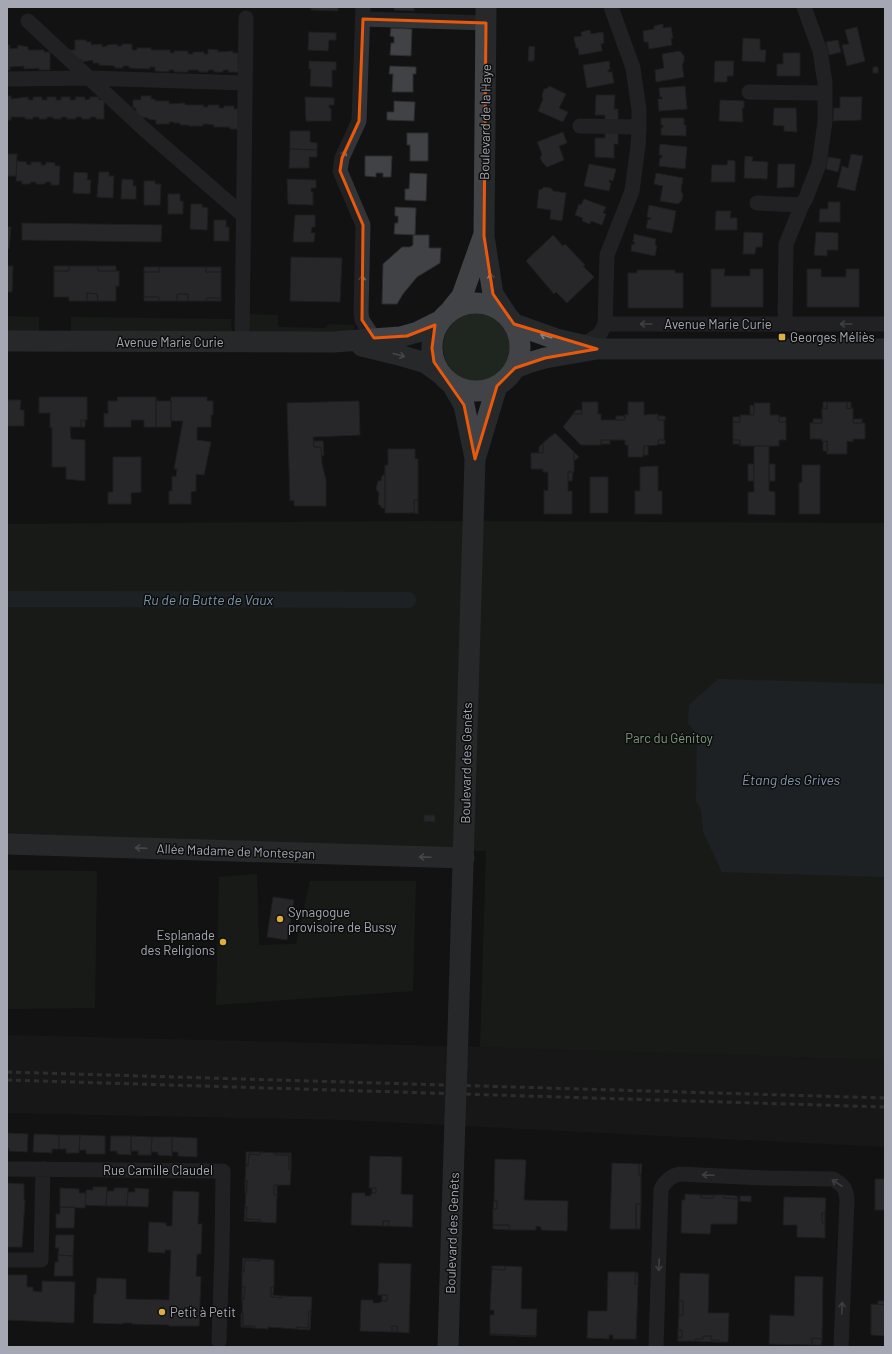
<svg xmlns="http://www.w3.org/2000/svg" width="892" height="1354" font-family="Barlow,sans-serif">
  <rect width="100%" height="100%" fill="#121213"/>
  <path fill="#1e1e20" d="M7,1035L480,1047L885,1060V1147L345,1120L7,1113Z"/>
  <path fill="#1f251f" d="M443 347a35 35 0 1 1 70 0a35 35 0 1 1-70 0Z
    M249,314L278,315V327L325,328L329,324L354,325L355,328L351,331L250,333Z
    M7,316L39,317V331H7Z
    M71,317L231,319L232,332H71Z
    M425,521L885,523V1060L480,1047L486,851L7,837V524Z
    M7,870L97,871L95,1008L7,1009Z
    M257,874L259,945L296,944L310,881H416L413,991L216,1005L219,877Z"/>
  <path fill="#2d343a" d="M718,679L885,684V877L722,872L703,832L701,810L696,801L697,735L688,723L689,705Z"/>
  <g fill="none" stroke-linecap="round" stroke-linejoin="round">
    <path stroke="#2d343a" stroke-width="16" d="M7,599L408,600"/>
  </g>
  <path fill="#414246" stroke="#2c2c2f" d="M311,7H338V11L311,10Z
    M394,7H414V11L394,10Z
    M663,24V28L671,27L673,38H671L672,45L649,49L648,42H644L643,31L654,29V26Z
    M857,27L865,61L847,66L842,45L849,44L845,30Z
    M391,28L412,29L411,56L390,55L391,43H394V37L390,36Z
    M590,30L591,34L603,32L604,43L601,44L602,51L579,55L578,48H576L574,37L582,36L581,32Z
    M309,32L336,33V40H329L328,51L308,50Z
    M743,38L760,39V50H766L765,62L742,61Z
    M75,40H86V42H91V45L102,44V47L107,46V45L117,44V46H122V44H132V50H137V48H151V50H170V53H174V51H188V54H193V52H204V54H208V49L218,50V52L233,51V53H238V72H228L229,70H223V72H214V70H208V72H199V70H188V72H174V70H169V72L155,71V67H150V69L129,68V66H123V68H115V66L99,65V63H93V60L82,62V60H75L69,50H75Z
    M838,40L841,52L829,55L826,42Z
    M7,45H10V49L18,48V45L28,47V50H44V52H50V70H39V68L24,69V66L10,67V70H7Z
    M529,46L535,47L534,61H528Z
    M680,51L684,56V61L682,65L684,77L656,82L655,70L664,68L662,54Z
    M783,53H800V76H777V64H783Z
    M309,61L336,62V70H332V87L310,86L311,69H309Z
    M609,61L610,69L608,70V72H612L614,83L587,88L583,65Z
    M715,61H734L733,76H727V82H714Z
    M390,66L416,67V74H413V92H392L393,74H389Z
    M873,67H878V73H873Z
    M549,86L566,94L559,108L568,112L563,122L538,111L543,99L542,95L544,89L548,88Z
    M685,86L687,109L659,111L658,99H662V97H660L659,88Z
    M596,95H615L614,109H618V121H605V115H595Z
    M7,96H11V99L28,97V100H33V97H42V100H47V97H56V100H61V97H70V100H76L75,97H85V100L90,99V97H99V100L104,99V119H96V117H90V119H82V117H76V119H67V117H61V119H53V117H47V119H39V117H33V119H25V117H11V120H7Z
    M141,96H151V99H155V101H169V104L185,103V105H204L203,107H208V105H219V108H224V106H234V109H238V129H230V127H214V125L208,124H203V126H189V125H180V123H174V122H169V124H156V120L148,119V118L136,116V108H133V100H141Z
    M305,97L334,98V105H329V108H331V121H306Z
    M840,97H862L861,120L833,121L834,108H840Z
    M720,100L744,101V108H742L743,122L719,121Z
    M394,101L415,102L414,121L387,120V112H394Z
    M774,108H796L797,132L784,131V126L773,125Z
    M661,118H684V125H686V136L661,135V128H663V125H661Z
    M290,131H310V142L317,143V150L290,149Z
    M563,132L567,143L559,146L564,160L547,167L543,163L540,158L542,154L537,142Z
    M605,132L618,133V144H614V158L595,157V138H605Z
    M407,133H428V161H410V145H407Z
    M660,144L687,147L685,169L659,166L660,158H662V155H659Z
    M290,149L317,150V157H309V168H289Z
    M7,154H17L16,176H7Z
    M851,154L863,156L855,191L837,187L842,166L848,168Z
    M365,156H392L391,177H383V173H376V177L365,176Z
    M745,156L753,157L752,161L768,162L767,179L744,178Z
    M828,157L841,159L838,172L826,169Z
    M728,160L735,161V182H711L712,165H727Z
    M17,161L27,162L26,164L31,165V162H41V165H46V162L55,163V166H60L59,185H51V182H45V184H36V182H31L30,184H22V181H16Z
    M589,164L616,169L613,181L609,180V182L611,183L609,191L584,186Z
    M778,164H795L794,187L777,188Z
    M74,172L88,173L87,180H91L90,194L73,193Z
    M99,172H109V176H114L113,198L97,197Z
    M410,173L427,174L426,201L405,200V189H409Z
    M656,173L683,178L681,191L683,195L682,200L678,204L660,201L663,186L654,184Z
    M122,179L133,180V186H136V199H121Z
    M287,179L316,180V188H311V192H313V205L288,204Z
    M144,181H155V184H161L160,205H144Z
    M544,187L551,188L553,191L566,193L562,221L550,219L551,210L537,208L539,189L541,190Z
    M168,194H180V201H183V214H168Z
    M584,199L606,207L603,213L606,214L602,225L591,221L590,224L582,221L583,218L575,215L579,204L581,205Z
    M828,202H840V222H819L820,209H828Z
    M191,204H202V207L208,208L207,230L190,229Z
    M649,205L676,211L672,233L646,228L648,219L650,220L651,218L647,217Z
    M395,207L416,208L415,235L394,234L395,223H398V216H395Z
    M716,211H731L730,218H737V230H715Z
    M295,215H315V227H312L311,233H315L314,242H293Z
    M214,220H226V227H229V241H214Z
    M22,223L162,225L161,242L22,240Z
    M7,227H11L9,249H7Z
    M744,232L763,233L762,247H756L755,254H743Z
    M816,232L838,233V250H827V256L814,255Z
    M634,234L656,239L655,245L657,246L655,256L631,251L632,244L634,245L635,242H633Z
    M413,235H429V248H441L440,263L417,277L403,294L397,304H382L383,264L402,247H410L413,245Z
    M553,235L563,246L565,244L585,265L583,266L594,277L567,303L556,292L554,294L526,261Z
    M291,257L342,258L340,302L290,301Z
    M7,266H13L12,292H7Z
    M54,266H69V271H54Z
    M69,266H98V271H119V286H116V301H98L97,294L87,293V301H69V297H54V271H69Z
    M98,266H116V271H98Z
    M144,267H159V272H144Z
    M159,267H206V272H221V298H206V301H188V294H177V301H159V297H144V272H159Z
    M206,267H221V272H206Z
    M711,269H725L724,276H750V269H763V307H711Z
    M807,269H821V277H846V269H859V307H807Z
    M637,270H675V273H683V308H628V273H637Z
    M87,293L97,294L98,301H87Z
    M177,294H188V301H177Z
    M144,297H159V301H144Z
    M206,298H221V301H206Z
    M39,397H87V420H81V427H70L71,439L85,440V481L66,479V467H52V427L50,428V413H39Z
    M117,397H156V427H144V420H131V427H104V413L108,414V401H118Z
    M171,397H207V401H213V415H211V427H197V440L211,442L204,475L196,474V491L191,492V504H169V491H172V476L176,477L177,469H174L183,421H171Z
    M7,400H21L20,410H24V426H7Z
    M156,401H171V427H156Z
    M359,401L360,435L313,437L314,447H321L322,464L326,480V506H294V500L290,501L287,403Z
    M582,402H598V414H601V420H625V414L628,415V402H644V415L658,414V420H664V440H658V445L644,446L643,457H628V445H625V440H601V445H581L563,427L573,414H582Z
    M823,402H827V409L823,408Z
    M827,402H847V409L853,408V423H865V439H853V442L847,441V454H827V441L822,442V439H810V423H822V408L827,409Z
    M847,402H851V408L847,409Z
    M754,403H770V415H779V422H786V440H779V446H740V440H733V422H740V415H754Z
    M750,405L754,406V415H750Z
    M576,410H582V414H573Z
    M616,416H625V420H616Z
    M658,416H665V420H658Z
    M733,417H740V422H733Z
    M779,417H786V422H779Z
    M813,419H822V423H813Z
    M853,419H862V423H853Z
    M81,420H85V427H81Z
    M555,433L574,452V472H568V491H572V514H544V490L548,491V472H543V469H531V453H543V443Z
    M601,440H610V444H601Z
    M658,440H665V444H658Z
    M733,440H740V444H733Z
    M314,441H323L324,455L322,456L321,447H314Z
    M827,441L828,451H823V442Z
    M543,443V453H539V447Z
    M648,445V455H644V446Z
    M754,446H769V491L775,492V515L748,514V492H754Z
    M388,449H415V459H418V500H414V513H385V465H388Z
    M574,452L579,457L574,461Z
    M113,457H141V492L131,493V504H108V492H113Z
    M748,464H754V481H748Z
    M769,464H775V481H769Z
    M802,465H820V514H799V483L802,482Z
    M658,466V491H662V514H635V491H640V467Z
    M568,472H573L572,481H568Z
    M385,474V508H381V506L378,504L379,493L376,489L378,481H381L382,476Z
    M590,477H608V513H590Z
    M414,500H418V514L414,513Z
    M424,815H435V822L424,821Z
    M273,897L294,900L287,940L267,937Z
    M7,1133L28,1134L27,1152L9,1151V1148H7Z
    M34,1134L59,1135V1149H52V1153L33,1152Z
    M59,1135H80L79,1153H66V1149H59Z
    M80,1135L105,1136V1154H86V1150H79Z
    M111,1136H131V1155L117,1154V1151H110Z
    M131,1136L152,1137L151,1155H138V1151H131Z
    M152,1137H172V1156L158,1155V1152H151Z
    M172,1137L197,1138V1157L178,1156V1152H172Z
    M246,1152H260V1155L249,1154L248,1166H246Z
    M260,1152L275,1153V1155H289V1170H291L290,1185H274V1195H277L276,1223L261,1222V1220L246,1219L247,1207H245L247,1180H245L246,1166H248L249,1154L260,1155Z
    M275,1153H291V1170H289V1155H275Z
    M370,1156L402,1157L401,1194L413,1195L412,1227L388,1226L389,1221H383V1226L351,1225L352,1193H365V1196H370L372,1193H376V1188H369Z
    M495,1159L526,1160L524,1200L568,1201L567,1231L541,1230V1227L536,1226V1230H510L509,1225H493V1209H497V1201H494Z
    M612,1163L639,1164V1175H641V1204H636V1229H610Z
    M639,1164H642L641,1175H639Z
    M875,1179H885V1210H875Z
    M245,1180H247V1193H245Z
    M7,1183L24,1184V1200H25L22,1247H7Z
    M274,1185H277V1195H274Z
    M93,1187H107L106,1206L85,1205L86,1190H93Z
    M60,1188L79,1189V1193H86L85,1208L60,1207Z
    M114,1188H128L127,1206H106L107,1191H114Z
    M135,1188L149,1189L148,1207L127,1206L128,1192H135Z
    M372,1188H376V1193H372Z
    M173,1191L199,1192L198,1224H202L201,1254H197L196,1276L201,1277L199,1326H169V1325L132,1324V1323H123V1324L93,1323L94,1294H96L97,1278L126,1279V1299L169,1300L171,1250H165V1253L148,1252L149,1222L166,1223V1226H172Z
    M685,1194L701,1195V1198H714V1195H724V1198L738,1199L737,1224H711L710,1234L681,1233L682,1200H685Z
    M701,1195H714V1198H701Z
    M724,1195L737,1196L738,1199L724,1198Z
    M740,1196H751V1202L740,1201Z
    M784,1197L826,1198L825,1213H822V1223H825V1238L797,1237V1225H783Z
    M494,1201H497V1209H493Z
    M636,1204H641L640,1229H636Z
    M60,1207H75L74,1228H56V1214H60Z
    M245,1207H247L246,1219L261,1220V1222L244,1221Z
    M822,1213H825V1223H822Z
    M383,1221H389L388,1226H383Z
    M493,1225H509L510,1230L493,1229Z
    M56,1235H74L73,1256L58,1255L59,1248H55Z
    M58,1255L73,1256V1276H54L55,1262H58Z
    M243,1258L260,1259V1261L245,1260L244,1272H242Z
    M260,1259L274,1260V1287H271V1297L282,1298V1296L312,1297L311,1311H309L308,1328L296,1327V1329L268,1327V1329L254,1328L255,1326H243L242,1299L244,1300L245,1287H242V1272H244L245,1260L260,1261Z
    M379,1263L411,1264L409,1333L397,1332V1326H392V1332L360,1331L361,1300H373V1303H379L382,1301H387V1295H378Z
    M492,1266H505V1270L492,1269Z
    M505,1266L522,1267L521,1309H537L536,1336L490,1334V1315H494V1310H490L492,1269L505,1270Z
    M608,1272H636L635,1284H638L636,1339H613V1335H609V1339L587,1338L588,1311H607Z
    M636,1272L638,1273V1284H635Z
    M680,1273L709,1274L708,1313H729L728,1342H719V1340H711V1336H703V1339H695V1341H678V1337L682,1338V1330H678L679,1315H683V1301H679Z
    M7,1275H27V1287H33V1291L42,1292V1281L75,1282L74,1323L7,1320Z
    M795,1276L823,1277L822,1339L812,1338V1345L769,1344L770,1315L794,1316Z
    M242,1287H245L244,1300L242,1299Z
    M271,1287H274L273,1295L282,1296V1298L271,1297Z
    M382,1295H387V1301H382Z
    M679,1301H683V1315H679Z
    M878,1301H885V1305L878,1304Z
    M871,1304L885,1305V1336L871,1335Z
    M309,1311H311L310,1330L296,1329V1327L308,1328Z
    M241,1313H243V1326H255L254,1328L241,1327Z
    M392,1326H397V1332H392Z
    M678,1330H682V1338L678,1337Z
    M490,1334L536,1336V1337L490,1335Z
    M703,1336H711V1340H719V1342L695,1341V1339H703Z
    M812,1338L822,1339L821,1345H812Z"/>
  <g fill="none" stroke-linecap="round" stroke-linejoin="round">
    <path stroke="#333438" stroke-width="15" d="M363,7L359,121L342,158L340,171L363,225L361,313L362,320L374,338
      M363,19L486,23
      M28,21L145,130L244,216
      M7,79L89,78L245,83
      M749,92L825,93
      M580,126L639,127
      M757,203L802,205
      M605,324L607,255L632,191L638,146L639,127V110L633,68L611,7
      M785,324L786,244L802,205L806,198L819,164L825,122V83L820,51L804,7
      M242,342L246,18
      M584,345L600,334L605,324H885
      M7,1169L223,1171L222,1250L219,1341
      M7,1260H41L43,1169
      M656,1347L661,1189C665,1181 671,1176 679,1174L766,1178L833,1179C843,1185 846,1188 847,1200L841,1347"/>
    <path stroke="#414347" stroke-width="21" d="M486,7L484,236L493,294L506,314
      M432 347a44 44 0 1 1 88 0a44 44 0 1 1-88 0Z
      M450,311L462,296L483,237
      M514,324L556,339L591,347
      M7,341L333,342L400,337L418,332L440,321
      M362,346L399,355L426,363L441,374
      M515,368L528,363L545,358L597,349H885
      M452,384L464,405L475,458
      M7,844L464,858
      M457,1066L475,459L497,386
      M448,1347L455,1118"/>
    <path stroke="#4c4e52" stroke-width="3" stroke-dasharray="5 4" stroke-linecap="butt" d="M7,1072L885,1098
      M7,1080L885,1107"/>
    <path stroke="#414347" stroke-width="21" d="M455,1118L457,1066"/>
  </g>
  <defs><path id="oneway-shaft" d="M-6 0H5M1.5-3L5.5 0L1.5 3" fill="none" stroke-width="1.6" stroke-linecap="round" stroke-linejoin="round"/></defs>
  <g stroke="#72747b">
    <use href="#oneway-shaft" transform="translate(343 156) rotate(-71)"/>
    <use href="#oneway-shaft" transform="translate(362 281) rotate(-89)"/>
    <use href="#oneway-shaft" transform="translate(646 324) rotate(180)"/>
    <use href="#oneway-shaft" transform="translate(846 324) rotate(180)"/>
    <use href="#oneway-shaft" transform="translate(708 1175) rotate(-178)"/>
    <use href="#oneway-shaft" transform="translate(837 1183) rotate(-147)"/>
    <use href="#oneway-shaft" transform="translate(659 1265) rotate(92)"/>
    <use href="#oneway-shaft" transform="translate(842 1308) rotate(-88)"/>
  </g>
  <g stroke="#82858d">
    <use href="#oneway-shaft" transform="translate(491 279) rotate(-97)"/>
    <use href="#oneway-shaft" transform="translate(546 336) rotate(-163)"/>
    <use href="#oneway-shaft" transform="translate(399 355) rotate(15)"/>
    <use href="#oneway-shaft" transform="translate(141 848) rotate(-178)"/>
    <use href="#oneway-shaft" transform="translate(425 857) rotate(-178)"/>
  </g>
  <path d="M0 0H892V1354H0ZM363,19L486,23L484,236L493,294L514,324L597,349L545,358L515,368L497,386L475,459L464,405L434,362L432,348L435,325L407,336L374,338L362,320L363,225L340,171L342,158L359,121Z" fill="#121213" fill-opacity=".55" fill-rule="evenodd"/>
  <path fill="none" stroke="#e8590c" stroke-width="3" stroke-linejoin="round" d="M363,19L486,23L484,236L493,294L514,324L597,349L545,358L515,368L497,386L475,459L464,405L434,362L432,348L435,325L407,336L374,338L362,320L363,225L340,171L342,158L359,121Z"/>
  <g fill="#dead3f" stroke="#0d0d0e" stroke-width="1.5">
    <rect x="778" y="333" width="8" height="8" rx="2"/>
    <circle cx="280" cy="919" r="4"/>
    <circle cx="223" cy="942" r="4"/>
    <circle cx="162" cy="1312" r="4"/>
  </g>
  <g text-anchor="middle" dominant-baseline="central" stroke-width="3" stroke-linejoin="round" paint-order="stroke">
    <g font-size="13" fill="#a5a8b2" stroke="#0d0d0e">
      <text transform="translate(485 122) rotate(-89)">Boulevard de la Haye</text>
      <text x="718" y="324">Avenue Marie Curie</text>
      <text x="170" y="342">Avenue Marie Curie</text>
      <text transform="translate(466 763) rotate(-89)">Boulevard des Genêts</text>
      <text transform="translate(236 851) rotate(2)">Allée Madame de Montespan</text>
      <text x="158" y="1170">Rue Camille Claudel</text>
      <text transform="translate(452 1233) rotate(-88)">Boulevard des Genêts</text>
    </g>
    <g font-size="13" fill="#a5a8b2" stroke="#0d0d0e" text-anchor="start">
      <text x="790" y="337">Georges Méliès</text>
      <text x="288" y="912">Synagogue<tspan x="288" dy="15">provisoire de Bussy</tspan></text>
      <text x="215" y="935" text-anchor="end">Esplanade<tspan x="215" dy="15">des Religions</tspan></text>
      <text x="170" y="1312">Petit à Petit</text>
    </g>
    <g font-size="13" fill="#7d9b80" stroke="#0d0d0e">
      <text x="669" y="738">Parc du Génitoy</text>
    </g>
    <g font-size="14" font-style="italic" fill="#7f95aa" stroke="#0d0d0e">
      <text x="208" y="599">Ru de la Butte de Vaux</text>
      <text x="791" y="779">Étang des Grives</text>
    </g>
  </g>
  <rect width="892" height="1354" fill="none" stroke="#a5a8b2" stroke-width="16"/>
</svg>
